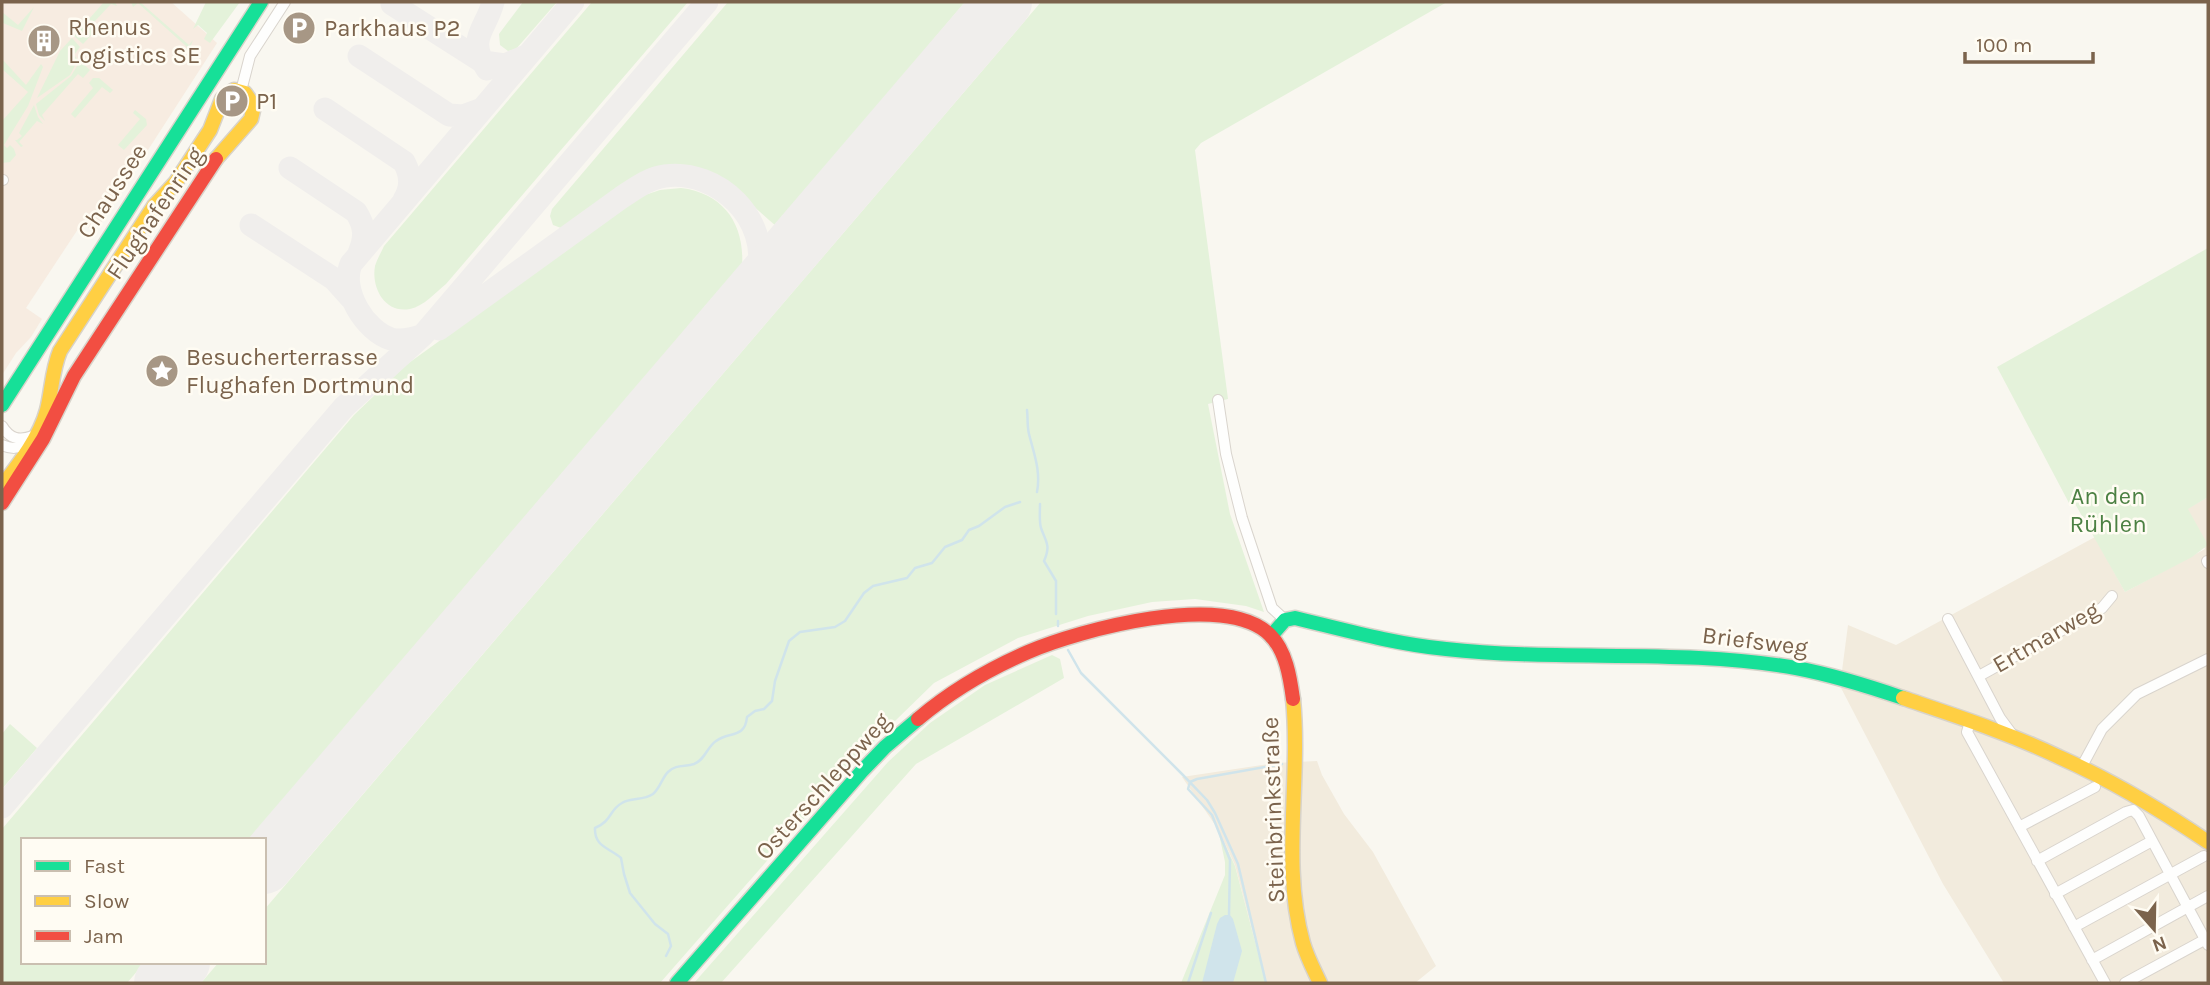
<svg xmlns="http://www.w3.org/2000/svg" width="2210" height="985" font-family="Karla,sans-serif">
  <rect width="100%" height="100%" fill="#f9f7f0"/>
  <path fill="#f2ebdd" d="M2208,497V983H2004L1943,884L1840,686L1848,625L1896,645L2095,537L2125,592L2205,549L2187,509Z
    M1317,761L1322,775L1344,814L1373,852L1436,966L1415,983H1266L1235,865L1218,829L1182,777L1275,763Z"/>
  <path fill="#f7ece1" d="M2,2H171L217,43L95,232L82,223L26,308L42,319L31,337L16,353L2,375Z"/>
  <path fill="#e4f2da" d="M104,2H115L117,6L111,4L94,22L99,27L83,44L74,36Z
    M131,2H140L189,45L193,40L188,52H184L187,47L138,3L133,7Z
    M206,2H240L210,43L204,39L207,33L198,25L193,29Z
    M523,2H557L516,49L508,51L500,45L499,34Z
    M592,2H688L446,284C435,293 424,306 410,309C385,314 371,288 375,266C377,259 381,253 384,246Z
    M728,2H965L776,226C758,211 740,192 720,181C662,147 615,194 569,225L561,228L553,225L550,216L552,209Z
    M1041,2H1447L1201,143L1195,150L1228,399L1208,404L1230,514L1264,612L1246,606L1195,599L1152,602L1088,616L1018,638L934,683L856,759L660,983H201L219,962H264V910Z
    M34,7L22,31L3,23L2,12L18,25Z
    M72,38L80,47L74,55L78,60L70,75L37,98L60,51Z
    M2,59L26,85L41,64L43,67L28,106L4,145L7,148L10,145L14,149L16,155L10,162L2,163V121L28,92L2,69Z
    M80,61L90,70L83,78L78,74L42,115L45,121L39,115L36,104L71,76Z
    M93,78H99L113,90L110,93L102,87L75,118L71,114L93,88L89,83Z
    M34,105L38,117L43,124L37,121L19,142L23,146L21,147L15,140H17L22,136L19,133Z
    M135,110L146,119L147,125L124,150L118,145L140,119L133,113Z
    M681,188C724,193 745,225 742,266L250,840H23V962H145L127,983H2V829L354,415L406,365L639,197L660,190Z
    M2208,248V497L2188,509L2208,545L2192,557L2125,592L2074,502L2069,503L1997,367Z
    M1052,655L1060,659L1064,678L916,764L721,983H694L888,762L930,723L985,685Z
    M10,724L37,748L2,789V734Z
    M1218,829L1235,866L1266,983H1181L1225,875V862Z"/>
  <path fill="#d0e4eb" d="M1225,915H1230L1233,919L1242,951L1233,983H1202L1217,924L1220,918Z"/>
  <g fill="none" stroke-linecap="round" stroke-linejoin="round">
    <path stroke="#d0e4eb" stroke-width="2.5" d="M1027,410C1028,418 1027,426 1029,434C1034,454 1041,471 1037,492
      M1040,504C1040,512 1039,521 1041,528C1046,542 1051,545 1044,561L1056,581V614
      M1058,621V626
      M1068,650L1081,673L1182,774L1207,800L1215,813L1238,864L1266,983
      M1229,915L1230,860L1212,815L1188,789L1190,782L1197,779L1282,764
      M666,956L671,946L668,934L655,924L630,893L624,874L621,858C610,848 594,847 595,828C612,821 609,810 622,803C631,797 643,801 653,794C660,788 662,778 668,772C676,764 685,767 694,764C705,760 707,747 716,741C729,731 745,739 747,717L755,711L764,709L772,701L775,681L789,641L800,632L835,627L845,621L864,593L873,586L907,578L915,568L932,563L945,547L962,540L969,530L979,526L1005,507L1020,502
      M1188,983L1211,913"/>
    <path stroke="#f0eeec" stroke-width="23" d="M392,4L483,62L505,65L526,56
      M986,21L998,2
      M359,56L449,115L463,116L482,109
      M487,69C466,38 486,30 493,2
      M325,109L404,162C411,175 412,187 404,200
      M290,168L356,212C365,226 366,237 359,253
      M251,225L334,279L351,298
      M439,329L622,197C636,188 649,178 665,176C718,169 770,219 758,273C756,283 750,293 746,303
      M423,335C412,339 402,342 391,339C365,331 340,290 351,264L573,2
      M2,807L344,407L423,335L707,2"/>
    <path stroke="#f0eeec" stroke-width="58" d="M264,865L1003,2
      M163,983L181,962"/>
    <defs>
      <path id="street" d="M241,91L250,56L285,2
        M2,180H3
        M1218,400L1226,454L1242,518L1272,608L1285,620
        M2,426C10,439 19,441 33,436
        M2,445C13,450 22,449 30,439
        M2207,561L2208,563
        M1948,619L2000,718L2014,737
        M1979,676L2102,608L2112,596
        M1970,722L1967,732L2105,983
        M2081,768L2102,729L2137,694L2208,659
        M2019,827L2095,787
        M2037,861L2126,812L2133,810L2139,816L2208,945
        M2055,894L2152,841
        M2074,927L2204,856
        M2092,960L2208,896
        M2125,983L2208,938"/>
      <path id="fast" d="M2,405L261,2
        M1271,636L1285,620L1295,618C1345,630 1395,644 1446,649C1562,662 1680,648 1796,668C1833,675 1868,686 1903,698
        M677,983L862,771L885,747L918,719"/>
      <path id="slow" d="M2,486C19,464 40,437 47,410C52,390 52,370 60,351L154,206L176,182L210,130L222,99L234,90L245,93L254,106L251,119L216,159
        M1903,698C1956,716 2009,733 2059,757C2111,780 2161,810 2208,842
        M1293,699C1301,780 1281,864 1303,943C1307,957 1314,970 1320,983"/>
      <path id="jam" d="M2,503L43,439L74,376L216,159
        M918,719C951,691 989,669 1028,652C1079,630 1225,590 1270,635C1286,651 1290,677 1293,699"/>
    </defs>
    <use href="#street" stroke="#d9d4cd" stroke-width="12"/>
    <use href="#fast" stroke="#d8d3ca" stroke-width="17"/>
    <use href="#slow" stroke="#d8d3ca" stroke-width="17"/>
    <use href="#jam" stroke="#d8d3ca" stroke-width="17"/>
    <use href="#street" stroke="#fefefd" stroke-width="10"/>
    <use href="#fast" stroke="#16e098" stroke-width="14"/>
    <use href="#slow" stroke="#ffcf43" stroke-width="14"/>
    <use href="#jam" stroke="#f24e42" stroke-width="14"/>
  </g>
  <defs>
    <symbol id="parking-disc" viewBox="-11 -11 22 22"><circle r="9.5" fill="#a79785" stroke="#fffcf3"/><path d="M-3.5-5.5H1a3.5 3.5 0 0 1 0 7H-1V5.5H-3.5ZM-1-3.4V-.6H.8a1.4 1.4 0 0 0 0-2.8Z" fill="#fff"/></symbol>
    <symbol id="building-disc" viewBox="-11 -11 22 22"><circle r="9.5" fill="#a79785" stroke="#fffcf3"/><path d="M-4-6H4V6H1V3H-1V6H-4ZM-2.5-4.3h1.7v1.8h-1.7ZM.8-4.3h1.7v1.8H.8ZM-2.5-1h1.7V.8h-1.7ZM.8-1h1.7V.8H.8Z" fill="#fff"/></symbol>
    <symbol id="sight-disc" viewBox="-11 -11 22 22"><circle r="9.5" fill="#a79785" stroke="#fffcf3"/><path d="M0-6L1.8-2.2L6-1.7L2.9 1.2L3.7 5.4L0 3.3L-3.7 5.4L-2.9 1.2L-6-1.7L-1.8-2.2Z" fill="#fff"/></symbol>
  </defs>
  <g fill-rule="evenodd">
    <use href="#parking-disc" x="280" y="9" width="38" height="38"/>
    <use href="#building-disc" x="25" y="22" width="38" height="38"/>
    <use href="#parking-disc" x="213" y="82" width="38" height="38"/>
    <use href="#sight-disc" x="143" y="352" width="38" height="38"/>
  </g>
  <g text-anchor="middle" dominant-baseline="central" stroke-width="5" stroke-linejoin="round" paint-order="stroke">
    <g font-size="24" fill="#7b634c" stroke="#fffcf3" text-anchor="start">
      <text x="68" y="27">Rhenus<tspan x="68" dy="28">Logistics SE</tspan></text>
      <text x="324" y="28">Parkhaus P2</text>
      <text x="256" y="101">P1</text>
      <text x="186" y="357">Besucherterrasse<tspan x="186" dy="28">Flughafen Dortmund</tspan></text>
    </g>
    <g font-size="24" fill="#7b634c" stroke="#fffcf3">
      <text transform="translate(112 191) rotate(-57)">Chaussee</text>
      <text transform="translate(155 213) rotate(-56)">Flughafenring</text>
      <text transform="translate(2046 637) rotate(-30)">Ertmarweg</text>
      <text transform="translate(1755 641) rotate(7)">Briefsweg</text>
      <text transform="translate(823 786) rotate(-48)">Osterschleppweg</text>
      <text transform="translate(1273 810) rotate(-92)">Steinbrinkstraße</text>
    </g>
    <g font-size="24" fill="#4c8143" stroke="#fffcf3">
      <text x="2108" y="496">An den<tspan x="2108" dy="28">Rühlen</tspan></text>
    </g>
  </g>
  <rect width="2210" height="985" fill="none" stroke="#7b634c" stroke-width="7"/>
  <rect x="21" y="838" width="245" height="126" fill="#fffcf3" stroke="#cabfb0" stroke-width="2"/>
  <rect x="35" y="861" width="35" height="10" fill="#16e098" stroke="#cabfb0" stroke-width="2"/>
  <text x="84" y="873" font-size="21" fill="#7b634c">Fast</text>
  <rect x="35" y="896" width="35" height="10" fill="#ffcf43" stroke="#cabfb0" stroke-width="2"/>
  <text x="84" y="908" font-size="21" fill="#7b634c">Slow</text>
  <rect x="35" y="931" width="35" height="10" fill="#f24e42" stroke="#cabfb0" stroke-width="2"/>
  <text x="84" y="943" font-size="21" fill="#7b634c">Jam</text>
  <g transform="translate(2154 929) rotate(160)" stroke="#fffcf3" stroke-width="5" paint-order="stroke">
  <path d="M0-5L12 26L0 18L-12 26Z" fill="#7b634c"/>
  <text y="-10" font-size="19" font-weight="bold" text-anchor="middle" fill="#7b634c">N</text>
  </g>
  <path d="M1965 52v10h128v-10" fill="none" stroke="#7b634c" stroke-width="3.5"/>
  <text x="1976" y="52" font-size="21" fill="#7b634c" stroke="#fffcf3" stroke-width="5" paint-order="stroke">100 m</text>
</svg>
